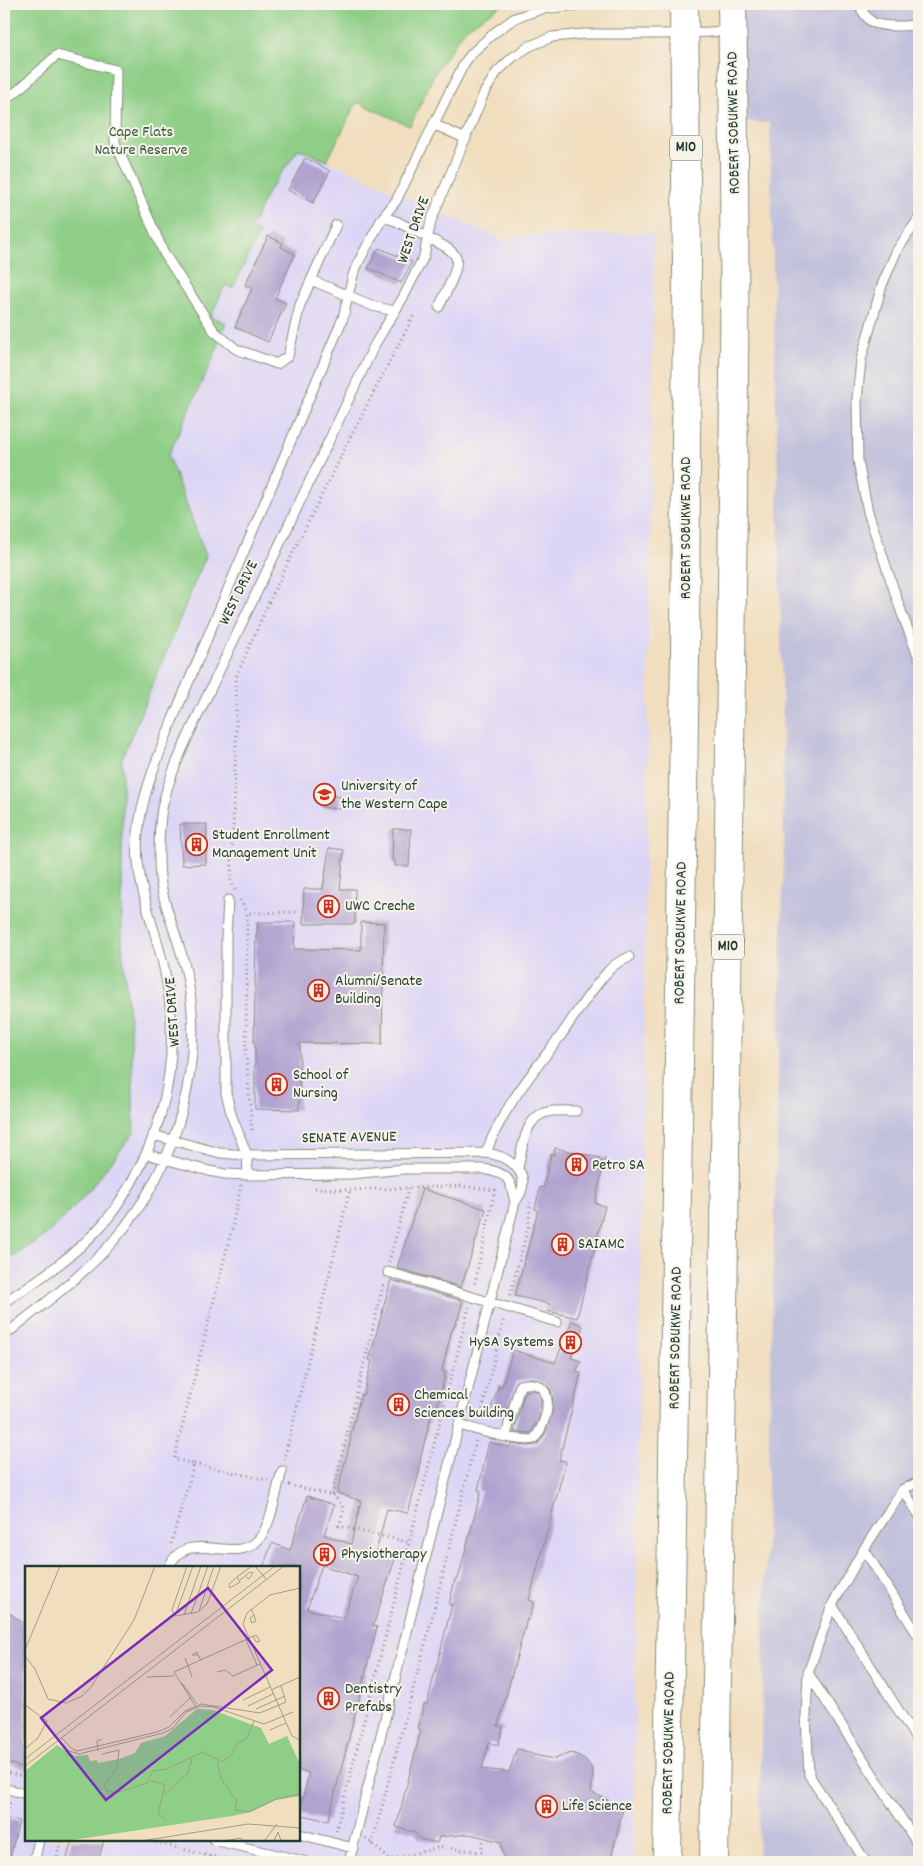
<svg xmlns="http://www.w3.org/2000/svg" width="923" height="1866" font-family="Dekko,sans-serif">
  <rect width="100%" height="100%" fill="#f7f3e8"/>
  <filter id="ink" filterUnits="userSpaceOnUse"><feTurbulence type="fractalNoise" baseFrequency=".02" numOctaves="2"/><feDisplacementMap in="SourceGraphic" scale="10" xChannelSelector="R" yChannelSelector="G"/><feConvolveMatrix kernelMatrix="1 2 1 2 8 2 1 2 1" color-interpolation-filters="sRGB"/></filter>
  <filter id="wash" filterUnits="userSpaceOnUse"><feTurbulence type="fractalNoise" baseFrequency=".0096" numOctaves="4" result="noise"/><feDisplacementMap in="SourceGraphic" scale="20" xChannelSelector="R" yChannelSelector="G"/><feGaussianBlur stdDeviation="1.12" result="paint"/><feColorMatrix in="noise" values="0 0 0 0 0 0 0 0 0 0 0 0 0 0 0 0 0 1.4 0 .05"/><feComposite in="paint" operator="in"/></filter>
  <g filter="url(#wash)">
    <rect width="100%" height="100%" fill="#f1debf"/>
    <path fill="#ddd5f6" fill-rule="evenodd" d="M4,4H503L466,28L437,69L410,126L357,102L327,161L509,243L512,236L654,233L633,1862H4ZM26,1567H299V1840H26Z"/>
    <path fill="#c2c1dc" d="M733,4H919V1862H758L784,844L782,682L770,123L735,121Z"/>
    <path fill="#8ece86" stroke="#56865d" d="M4,4H503L466,28L437,69L410,126L357,102L327,161L299,149L269,190L250,229L259,233L233,288L225,285L211,316L226,323L221,335L218,347L168,456L206,556L122,758V947L131,1037L134,1133L92,1186L70,1212L43,1237L4,1263Z"/>
    <g id="blocks">
      <path fill="#b0a3d0" fill-rule="evenodd" d="M305,158L330,171L313,203L288,190Z
        M268,236L283,243L281,247L295,254L275,298L286,303L268,342L235,327L252,288L245,285Z
        M379,248L412,262L401,283L368,268Z
        M322,794L341,797L339,809L321,807Z
        M180,824H207L206,864L182,865Z
        M393,829H411L409,866H395V861H392Z
        M329,848L344,850L340,889H355V924H303L304,889H323Z
        M258,922H295L294,949L361,950V922L384,923L382,1044L300,1043L299,1110L255,1109V1043H254L256,934H257Z
        M555,1148L605,1159L595,1203L605,1206L577,1318L548,1311L550,1304L515,1296L538,1210L535,1209L540,1187L543,1188L551,1154L554,1155Z
        M422,1189L486,1209L461,1287L397,1268Z
        M391,1280L463,1301L458,1318L451,1333L442,1371L445,1372L444,1380L436,1412H432L421,1456L419,1473L408,1513L387,1509L376,1552L395,1559L373,1626L377,1627L328,1821L299,1814L309,1773L299,1770V1567H263L272,1543L290,1550L307,1496L334,1505L324,1535L351,1544L361,1501L337,1493L351,1439L350,1438L361,1394L363,1395L372,1361L369,1360ZM322,1565L358,1577L344,1618L307,1609Z
        M572,1321L583,1326L571,1358L581,1361L576,1372L581,1373L559,1460L566,1461L529,1600L534,1602L529,1620L527,1619L498,1726L503,1727L498,1745L489,1742L482,1769L509,1772L517,1749L523,1750L534,1755L555,1759L570,1753L575,1754L585,1759L591,1767L593,1773L591,1792L608,1800L606,1805L623,1809L610,1862H506L502,1852L501,1842L470,1834L439,1837L437,1843L420,1839L414,1832L396,1827L421,1730L418,1729L424,1704H427L452,1605H449L455,1579H458L481,1491L478,1490L489,1442L510,1447L511,1444L527,1446L537,1445L545,1434L552,1413L553,1401L551,1390L543,1382L532,1378L516,1381L505,1417L490,1412L499,1385L502,1387L513,1350L555,1363Z
        M532,1390L537,1392L540,1396L541,1402L538,1420L530,1433L514,1432L525,1391Z
        M4,1609L26,1625V1769L4,1761Z
        M4,1818L19,1821L9,1862H4Z
        M72,1840H104L98,1862H66Z"/>
    </g>
  </g>
  <g filter="url(#ink)">
    <use href="#blocks" fill-opacity="0" stroke="#888e7a" stroke-width="1"/>
    <g fill="none" stroke-linecap="round" stroke-linejoin="round">
      <defs>
        <path id="lane" d="M859,4C867,23 875,26 896,26C904,26 912,26 919,24
          M4,99L16,92L57,55L116,70L115,142L164,253L214,331L236,349L277,364L288,356L300,305L336,225
          M433,124L466,139
          M383,217L396,221L444,246C449,249 453,252 456,257C460,268 444,296 439,307
          M919,218L897,250L882,285L861,360L857,399L858,461L868,512L902,614L919,658
          M311,280L373,306L394,311
          M228,900L226,937V1093L232,1117L247,1155L248,1175
          M153,1135L220,1153L247,1155L486,1153C504,1155 530,1169 521,1192C520,1195 517,1199 515,1202L349,1862
          M486,1153C502,1108 534,1071 562,1034C577,1012 592,988 610,969C615,963 622,961 629,957
          M146,1154L209,1171L225,1174L248,1175L351,1174L404,1169H484C509,1174 510,1178 515,1202
          M518,1168C522,1150 525,1115 548,1112C557,1110 567,1111 576,1111
          M388,1272L557,1322
          M4,1302C39,1280 74,1256 102,1225C113,1213 122,1199 130,1185C169,1119 180,1048 165,973C156,927 133,882 138,833C142,794 158,757 172,721L343,318L353,275L359,261L383,217L396,201L450,91L465,62L473,52L494,33L515,18L542,9L586,4
          M4,1336C40,1306 85,1275 115,1239C177,1167 208,1061 185,967C179,942 169,919 163,894C160,883 159,869 159,857C159,839 159,821 163,804C169,778 180,754 191,730L375,344L404,296L424,256L431,221L484,93L497,72L513,57L530,46L552,37L585,34H667L730,31
          M459,1425C475,1429 520,1443 534,1439C549,1421 559,1376 520,1385L506,1435
          M903,1489L919,1482
          M864,1549L919,1637
          M169,1567C186,1526 236,1566 258,1540C272,1525 276,1490 282,1471
          M832,1605L919,1743
          M808,1673L919,1846
          M4,1788L26,1794
          M299,1834L353,1848
          M214,1840L307,1862
          M34,1862L39,1840
          M866,1862L809,1775L806,1716L808,1673L832,1605L864,1549L903,1489L919,1515"/>
        <path id="primary" d="M667,1862L685,655L687,263L684,4
          M714,1862C721,1492 726,1121 730,751C733,502 737,253 732,4"/>
      </defs>
      <use href="#lane" stroke="#888e7a" stroke-width="11"/>
      <use href="#primary" stroke="#888e7a" stroke-width="30"/>
      <path stroke="#888e7a" stroke-width="3" stroke-dasharray="1 4" stroke-linecap="butt" d="M235,890L231,881L236,743V677L273,593L354,430L415,313
        M240,900L247,913
        M252,1130L246,1054L247,913L298,912
        M315,1188L350,1190L460,1186L495,1190L474,1286
        M389,1262L409,1187
        M510,1295L529,1224L530,1202
        M480,1419L504,1318
        M284,1460L350,1189
        M194,1464L268,1480
        M289,1485L335,1496L344,1509L339,1526L408,1542
        M332,1495L384,1282
        M171,1544L194,1464L174,1459L232,1228L241,1185
        M4,1772L26,1777
        M4,1815L6,1816L10,1802L11,1803
        M336,1831L469,1307
        M366,1838L390,1860
        M146,1840L210,1856
        M372,1844L432,1618L476,1440
        M56,1862L61,1840
        M208,1862L210,1856L236,1862
        M389,1862L390,1860L440,1847L481,1852L483,1841"/>
      <use href="#lane" stroke="#fff" stroke-width="9"/>
      <use href="#primary" stroke="#fff" stroke-width="28"/>
    </g>
  </g>
  <defs>
    <symbol id="university-ring" viewBox="-11 -11 22 22"><circle r="9.5" fill="#f7f3e8" stroke="#c8321e" stroke-width="1.5"/><path d="M0-5L7-2L0 1L-7-2ZM-4 1L0 2.5L4 1V4Q0 6-4 4Z" fill="#c8321e"/></symbol>
    <symbol id="building-ring" viewBox="-11 -11 22 22"><circle r="9.5" fill="#f7f3e8" stroke="#c8321e" stroke-width="1.5"/><path d="M-4-6H4V6H1V3H-1V6H-4ZM-2.5-4.3h1.7v1.8h-1.7ZM.8-4.3h1.7v1.8H.8ZM-2.5-1h1.7V.8h-1.7ZM.8-1h1.7V.8H.8Z" fill="#c8321e"/></symbol>
  </defs>
  <g fill-rule="evenodd">
    <use href="#university-ring" x="312" y="782" width="25" height="25"/>
    <use href="#building-ring" x="184" y="832" width="25" height="25"/>
    <use href="#building-ring" x="316" y="894" width="25" height="25"/>
    <use href="#building-ring" x="306" y="978" width="25" height="25"/>
    <use href="#building-ring" x="264" y="1072" width="25" height="25"/>
    <use href="#building-ring" x="564" y="1152" width="25" height="25"/>
    <use href="#building-ring" x="550" y="1232" width="25" height="25"/>
    <use href="#building-ring" x="558" y="1330" width="25" height="25"/>
    <use href="#building-ring" x="386" y="1392" width="25" height="25"/>
    <use href="#building-ring" x="312" y="1542" width="25" height="25"/>
    <use href="#building-ring" x="316" y="1686" width="25" height="25"/>
    <use href="#building-ring" x="534" y="1794" width="25" height="25"/>
  </g>
  <g text-anchor="middle" dominant-baseline="central" stroke-width="4" stroke-linejoin="round" paint-order="stroke">
    <g fill="#f7f3e8" stroke="#60746a" stroke-width="1">
      <rect x="670" y="135.5" width="32" height="25" rx="4"/>
      <rect x="712" y="934.5" width="32" height="25" rx="4"/>
    </g>
    <g font-size="15" font-weight="bold" fill="#1f3d34">
      <text x="686" y="148">M10</text>
      <text x="728" y="947">M10</text>
    </g>
    <g font-size="16" fill="#1f3d34" stroke="#f7f3e8">
      <text transform="translate(734 123) rotate(-91)">ROBERT SOBUKWE ROAD</text>
      <text transform="translate(414 230) rotate(-71)">WEST DRIVE</text>
      <text transform="translate(686 528) rotate(-90)">ROBERT SOBUKWE ROAD</text>
      <text transform="translate(239 593) rotate(-64)">WEST DRIVE</text>
      <text transform="translate(681 933) rotate(-89)">ROBERT SOBUKWE ROAD</text>
      <text transform="translate(173 1012) rotate(-94)">WEST DRIVE</text>
      <text transform="translate(349 1138) rotate(-1)">SENATE AVENUE</text>
      <text transform="translate(676 1338) rotate(-89)">ROBERT SOBUKWE ROAD</text>
      <text transform="translate(669 1743) rotate(-89)">ROBERT SOBUKWE ROAD</text>
    </g>
    <g font-size="16" fill="#355a44" stroke="#f7f3e8">
      <text x="141" y="132">Cape Flats<tspan x="141" dy="18">Nature Reserve</tspan></text>
    </g>
    <g font-size="16" fill="#1f3d34" stroke="#f7f3e8" text-anchor="start">
      <text x="341" y="786">University of<tspan x="341" dy="18">the Western Cape</tspan></text>
      <text x="212" y="835">Student Enrollment<tspan x="212" dy="18">Management Unit</tspan></text>
      <text x="345" y="906">UWC Creche</text>
      <text x="335" y="981">Alumni/Senate<tspan x="335" dy="18">Building</tspan></text>
      <text x="293" y="1075">School of<tspan x="293" dy="18">Nursing</tspan></text>
      <text x="592" y="1165">Petro SA</text>
      <text x="578" y="1244">SAIAMC</text>
      <text x="554" y="1342" text-anchor="end">HySA Systems</text>
      <text x="414" y="1395">Chemical<tspan x="414" dy="18">Sciences building</tspan></text>
      <text x="341" y="1554">Physiotherapy</text>
      <text x="345" y="1689">Dentistry<tspan x="345" dy="18">Prefabs</tspan></text>
      <text x="562" y="1806">Life Science</text>
    </g>
  </g>
  <g transform="translate(25 1566)">
    <rect width="275" height="275" fill="#f1debf"/>
    <path d="M172,143L188,144L236,162L244,178L262,170L275,198V230L251,234L226,246L207,250L41,275H0V205L32,179L50,190L63,189L65,195L72,194L73,197L94,193L110,187L116,177L140,170Z" fill="#8ece86"/>
    <path fill="none" stroke="#9d9e87" stroke-width="1" d="M168,0L150,50L173,46L182,38L196,0M230,0L242,14M212,11L215,16L205,22L204,18L212,11L227,0M215,14L225,6L228,7L224,13L221,11M275,22L245,29L222,47L218,58L267,170L275,174M226,43L229,49L231,55L227,57L225,52L229,49M174,45L189,0M166,48L183,0M159,49L176,0M150,50L147,44L162,0M221,74L232,99M0,84L35,0M173,89H167L172,86V87L173,89L176,94M0,90L10,103L23,133L41,137L57,130L66,121L109,54L130,0M160,92L167,111M192,106L200,104L208,110L235,98M122,111L149,110M157,117L172,138M246,124L275,111M218,134L245,121M0,139L22,155L13,172L0,183M223,140L248,128M171,141L149,106L231,69L235,75L231,76L228,70M231,143L260,130M145,151L166,131M245,164L261,157M36,171L46,182L52,185L132,166L144,161L160,145L176,138L235,147L261,136L256,120M33,173L44,185L54,188L138,167L148,162L161,146L176,140L189,141L239,158L268,146M73,185L72,175L77,173M77,188L94,184L92,202L79,219L82,225L91,227L122,217L128,205L142,203L178,186L197,196L207,188L212,178L222,172L229,155M0,193L250,0M192,195L196,213L212,235L210,244L223,246L251,233L275,228M0,200L259,0M125,214L140,219L133,248L141,254M140,228L163,207L167,193M116,275L223,258L275,262M199,275L216,272L219,275M239,275L252,258M249,275L253,266L256,275"/>
    <path fill="#7b2cbf" fill-opacity="0.15" stroke="#7b2cbf" stroke-width="2.5" d="M183,22L247,104L81,234L16,152Z"/>
    <rect width="275" height="275" fill="none" stroke="#1f3d34" stroke-width="2.5"/>
  </g>
  <rect width="923" height="1866" fill="none" stroke="#f7f3e8" stroke-width="20"/>
</svg>
